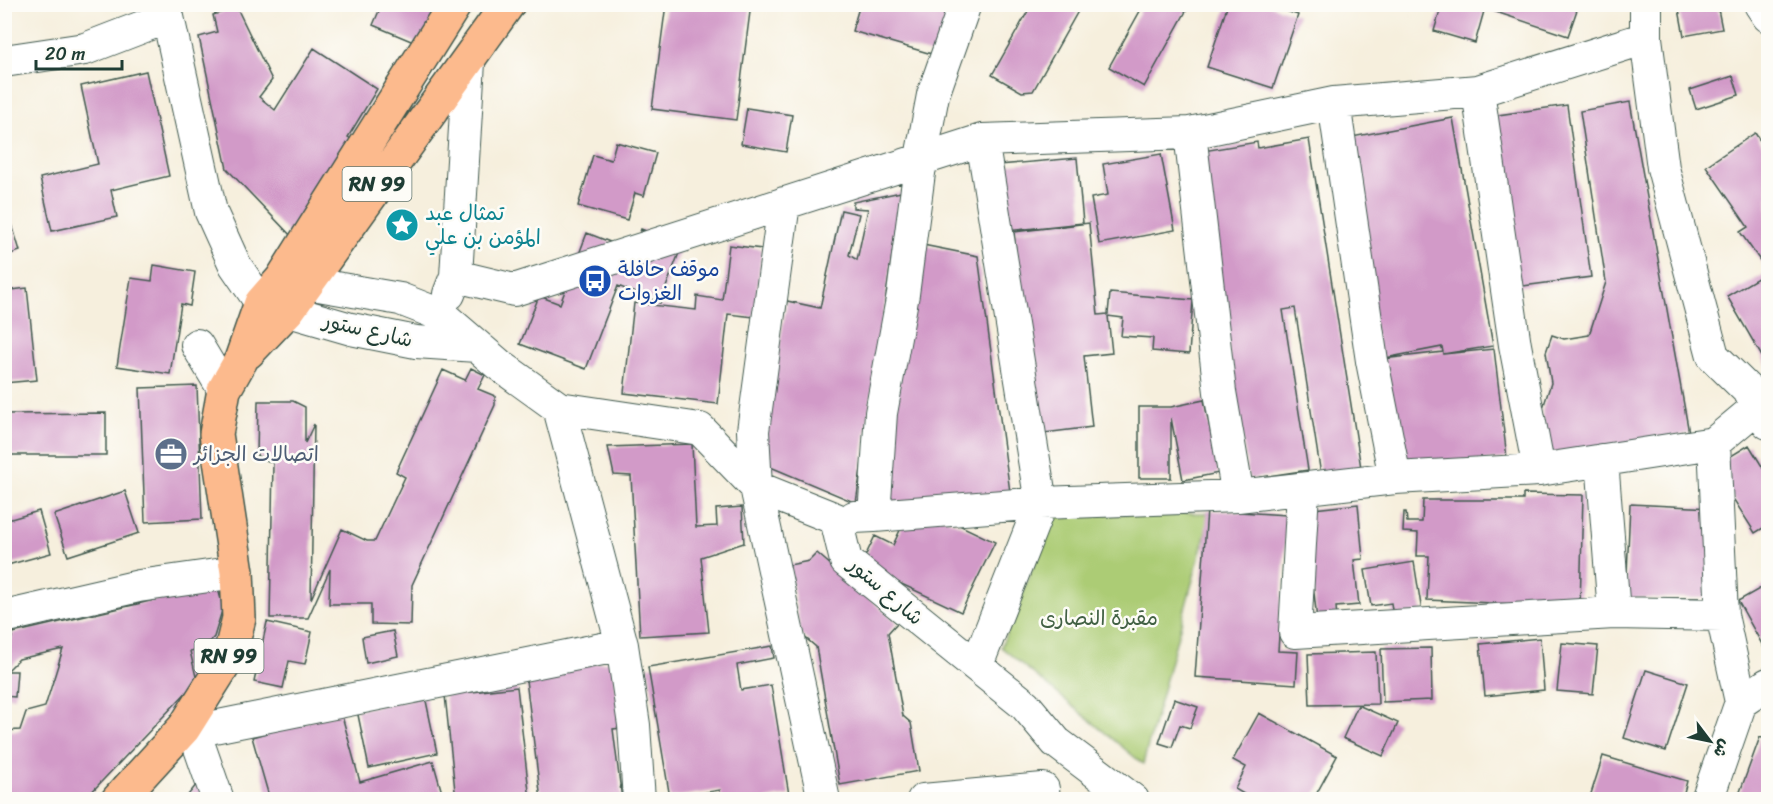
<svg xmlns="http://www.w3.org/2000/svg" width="1773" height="804" font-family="Sriracha,'Playpen Sans Arabic',sans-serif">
  <rect width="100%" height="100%" fill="#fdfcf7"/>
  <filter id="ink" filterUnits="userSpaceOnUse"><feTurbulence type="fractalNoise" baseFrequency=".0167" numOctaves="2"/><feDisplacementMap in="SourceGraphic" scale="12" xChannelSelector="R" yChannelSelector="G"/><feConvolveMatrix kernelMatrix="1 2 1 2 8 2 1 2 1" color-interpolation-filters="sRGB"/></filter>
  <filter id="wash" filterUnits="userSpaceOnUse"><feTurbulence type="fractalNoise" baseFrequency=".008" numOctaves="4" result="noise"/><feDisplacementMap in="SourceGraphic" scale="24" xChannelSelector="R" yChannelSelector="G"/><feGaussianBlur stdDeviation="1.35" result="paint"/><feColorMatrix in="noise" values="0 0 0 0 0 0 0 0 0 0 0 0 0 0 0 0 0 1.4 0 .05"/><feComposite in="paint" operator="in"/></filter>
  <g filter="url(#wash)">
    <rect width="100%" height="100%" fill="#f6efdd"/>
    <path fill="#accc74" stroke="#668454" stroke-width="1.5" d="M1211,513L1143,764L1001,647L1054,514Z"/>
    <g id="blocks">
      <path fill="#d29ac8" d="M220,4H235L272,80L259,97L275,110L314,48L377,89L348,137L360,145L294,239L227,169L199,37L217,32L213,15L223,12Z
        M382,4H404L413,8L415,4H441L423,46L373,25Z
        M666,4H751L736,120L652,109Z
        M860,4H965L949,59L852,31Z
        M1032,4H1082L1033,91L1022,92L992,75Z
        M1144,4H1190L1144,87L1109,67Z
        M1228,4H1266L1298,15L1273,88L1207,67Z
        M1442,4H1486L1475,43L1434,31Z
        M1495,4H1579L1568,36L1493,11Z
        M1678,4H1717L1722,29L1684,36Z
        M146,71L169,176L111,190L117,217L52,231L40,178L98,164L81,86Z
        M1733,76L1739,95L1696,109L1690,90Z
        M1630,102L1689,433L1564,456L1549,451L1542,411L1551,383L1546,352L1552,335L1564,339L1589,335L1606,282L1580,111Z
        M1567,105L1591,277L1515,287L1491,116Z
        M747,108L792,115L786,152L741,144Z
        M1453,118L1493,346L1443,354L1494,349L1507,458L1396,472L1383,359L1443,352L1442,347L1380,359L1341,139Z
        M1755,133L1768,153V267L1766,269L1740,232L1748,227L1706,166Z
        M1309,139L1361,468L1321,475L1295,308L1283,310L1308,470L1249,479L1197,152L1257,142L1258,148Z
        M616,142L656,153L644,196L635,193L627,220L578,206L593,155L611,160Z
        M1161,154L1175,230L1099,244L1091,198L1108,195L1103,164Z
        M1077,158L1083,223L1007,231L999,165Z
        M901,192L856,503L761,463L762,449L787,301L820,308L841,210L859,214L849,255L857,260L868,209L853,208V202Z
        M8,211L20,251L4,256V212Z
        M1089,223L1098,315L1108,314L1110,293L1193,300L1189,354L1152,351L1153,338L1121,336L1123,318L1108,316L1112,353L1084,356L1092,427L1036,434L1014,232Z
        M641,229L682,245L660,303L618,286L586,369L520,344L539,296L560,304L587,233L633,251Z
        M918,244L978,256L1010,492L878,505Z
        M729,245L762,249L754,317L728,314L718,404L624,393L634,303L696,310L697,296L722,300Z
        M154,265L195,272L190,306L181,304L170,374L117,366L131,278L152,281Z
        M1768,272V367L1727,296Z
        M27,288L37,380L4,383V291Z
        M471,368L485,375L478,389L495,396V405L412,585L411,625L371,624V604H329L330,569L308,618H270L273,463L257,456L258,401H293L305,407V443L314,424L311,599L342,529L367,541H375L405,477L396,472L443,370L465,380Z
        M197,386L202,519L145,522L140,388Z
        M1204,400L1219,473L1183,480L1171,418V478H1139V407H1171Z
        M106,413V455H4V414Z
        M692,444L696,527L717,526L716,509L742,507L744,543L701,557L709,632L640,636L631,476L614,475L608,447Z
        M1749,445L1768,476V525L1755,533L1713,467Z
        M125,491L139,533L68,556L54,515Z
        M1523,494L1583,495L1580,607L1427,600L1429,556H1417L1418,533L1403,532L1404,512H1406L1407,522H1422L1423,500H1523Z
        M913,503L995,542L961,612L861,565L875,536L893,545Z
        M1358,504L1363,559L1354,560L1359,605L1336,607L1337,618L1317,620L1305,510Z
        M1630,504L1712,508L1708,598H1626Z
        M1207,510L1287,515L1278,651L1298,652L1296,684L1195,677Z
        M39,511L51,553L4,566V521Z
        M817,553L897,623L888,633L903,716L911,723L919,771L840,785L816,647L801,634L789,565L809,561Z
        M1414,562L1422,612L1393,617L1391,603L1371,606L1365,570Z
        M1768,584V655L1738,601Z
        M217,585L223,607L214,637L204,648L190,651L197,681L84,800H4V731L20,730L26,712L45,707L63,649L19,659L9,669L4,668L13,633L129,606L125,598L146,599L129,606Z
        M267,622L312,632L305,664L289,661L283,688L254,682Z
        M393,631L398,656L366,663L362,637Z
        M1540,638L1544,690L1485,696L1480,644Z
        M1562,643L1598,646L1593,694L1557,691Z
        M772,646L774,658L737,665L741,690L771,685L789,795L764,800H721L720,790L670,798L648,667Z
        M1431,648L1432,700L1383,702L1381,649Z
        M1376,652L1378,704L1310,705L1308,654Z
        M613,661L621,728L613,729L622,800H541L525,672Z
        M1646,670L1688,683L1666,751L1624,738Z
        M4,671H17L15,697L4,696Z
        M517,687L530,800H456L445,695Z
        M425,696L437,753L369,768L357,710Z
        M1174,699L1198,707L1190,728L1180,725L1172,747L1159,743Z
        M1358,705L1398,723L1383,756L1343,738Z
        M341,712L360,782L433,761L444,800H270L252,737Z
        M1259,713L1337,756L1313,800H1254L1235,789L1246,767L1233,760Z
        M1760,737L1768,740V800H1737Z
        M1603,756L1687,781L1682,800H1589Z
        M197,784L215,800H184Z"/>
    </g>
  </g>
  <g filter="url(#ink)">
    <use href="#blocks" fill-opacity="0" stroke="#3f584d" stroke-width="1.5"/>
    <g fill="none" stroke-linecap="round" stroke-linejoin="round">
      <defs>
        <path id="minor" d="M1646,4V38L1663,168L1713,356L1761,403L1768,423
          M1760,4L1768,16
          M168,17L211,212L235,265L261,303L351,329L416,342L477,346
          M4,61L85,49L168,17L163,4
          M1478,91L1515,345L1539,470
          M1334,103L1372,361L1395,478
          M1190,133L1220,392L1238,496
          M784,203L753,431L756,487L824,800
          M456,276L514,290L982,140L1190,133L1334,103L1478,91L1646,38
          M283,279L400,299L441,315L498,364L559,408L700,429L756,487L836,519L846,561L1025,705L1056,742L1133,800
          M449,294L456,276L469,62
          M197,345L224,390
          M1768,398L1714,443L1722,615L1741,702L1768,684
          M559,408L622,645L634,725L639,800
          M1602,460L1614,613
          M1303,491L1295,632L1614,613L1722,615
          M874,516L1041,503L1238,496L1395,478L1539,470L1714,443
          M854,517L874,516L881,413L903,294L921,158L933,95L965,4
          M4,617L139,586L237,572
          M977,665L1041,503L982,140
          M184,728L194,731L218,800
          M194,731L622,645
          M923,800L1043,789L1044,800
          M1707,800L1741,702"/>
        <path id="major" d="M248,352L289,309L508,4
          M118,800L184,728L230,655L239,618L237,572L216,434L224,390L241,360L261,303L282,279L455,4"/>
      </defs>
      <use href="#minor" stroke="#3f584d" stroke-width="34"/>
      <use href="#major" stroke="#3f584d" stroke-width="36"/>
      <use href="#minor" stroke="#fff" stroke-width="32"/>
      <use href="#major" stroke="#fcba8d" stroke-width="33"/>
    </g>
  </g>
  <defs>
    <symbol id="sight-disc" viewBox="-11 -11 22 22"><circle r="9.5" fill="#0f9aa8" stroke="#fdfcf7"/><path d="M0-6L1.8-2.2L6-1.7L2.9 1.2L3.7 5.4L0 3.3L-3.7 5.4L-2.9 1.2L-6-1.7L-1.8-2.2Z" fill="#fff"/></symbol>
    <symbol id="bus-disc" viewBox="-11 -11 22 22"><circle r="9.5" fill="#1a4fb4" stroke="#fdfcf7"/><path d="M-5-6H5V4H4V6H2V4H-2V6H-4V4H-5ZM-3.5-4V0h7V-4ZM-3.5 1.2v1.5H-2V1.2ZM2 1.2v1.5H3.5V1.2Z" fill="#fff"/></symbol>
    <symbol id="office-disc" viewBox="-11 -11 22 22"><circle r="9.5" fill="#5c6f8a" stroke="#fdfcf7"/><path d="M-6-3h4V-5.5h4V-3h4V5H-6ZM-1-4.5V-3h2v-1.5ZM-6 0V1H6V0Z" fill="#fff"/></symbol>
  </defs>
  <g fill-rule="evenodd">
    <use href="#sight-disc" x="383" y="206" width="38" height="38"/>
    <use href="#bus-disc" x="576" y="262" width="38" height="38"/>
    <use href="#office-disc" x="152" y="435" width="38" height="38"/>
  </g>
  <g text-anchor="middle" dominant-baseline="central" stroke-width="5" stroke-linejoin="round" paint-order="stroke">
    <g fill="#fdfcf7" stroke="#62766e" stroke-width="1.5">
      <rect x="342.5" y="167" width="69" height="34" rx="4.5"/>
      <rect x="194.5" y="639" width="69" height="34" rx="4.5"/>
    </g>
    <g font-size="20" font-weight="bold" fill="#1f3d34">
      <text x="377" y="184">RN 99</text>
      <text x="229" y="656">RN 99</text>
    </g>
    <g font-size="21" fill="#0d838f" stroke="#fdfcf7" text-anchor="start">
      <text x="425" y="213">تمثال عبد<tspan x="425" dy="24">المؤمن بن علي</tspan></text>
    </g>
    <g font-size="21" fill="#164399" stroke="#fdfcf7" text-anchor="start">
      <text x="618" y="269">موقف حافلة<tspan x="618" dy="24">الغزوات</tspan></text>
    </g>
    <g font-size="21" fill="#1f3d34" stroke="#fdfcf7">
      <text transform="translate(368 330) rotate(13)">شارع ستور</text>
      <text transform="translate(886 591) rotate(41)">شارع ستور</text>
    </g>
    <g font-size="21" fill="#4e5e75" stroke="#fdfcf7" text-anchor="start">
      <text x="194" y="454">اتصالات الجزائر</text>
    </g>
    <g font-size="21" fill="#426144" stroke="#fdfcf7">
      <text x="1099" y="618">مقبرة النصارى</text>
    </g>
  </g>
  <rect width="1773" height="804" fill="none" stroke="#fdfcf7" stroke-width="24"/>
  <g transform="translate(1710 741) rotate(122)" stroke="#fdfcf7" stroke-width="4.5" paint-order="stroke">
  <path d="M0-4.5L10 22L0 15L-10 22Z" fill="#1f3d34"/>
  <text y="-9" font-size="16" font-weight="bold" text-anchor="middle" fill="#1f3d34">ش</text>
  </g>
  <path d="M36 60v9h86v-9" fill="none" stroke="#1f3d34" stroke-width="3"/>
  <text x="45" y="60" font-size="18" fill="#1f3d34" stroke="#fdfcf7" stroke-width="4.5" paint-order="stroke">20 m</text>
</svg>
